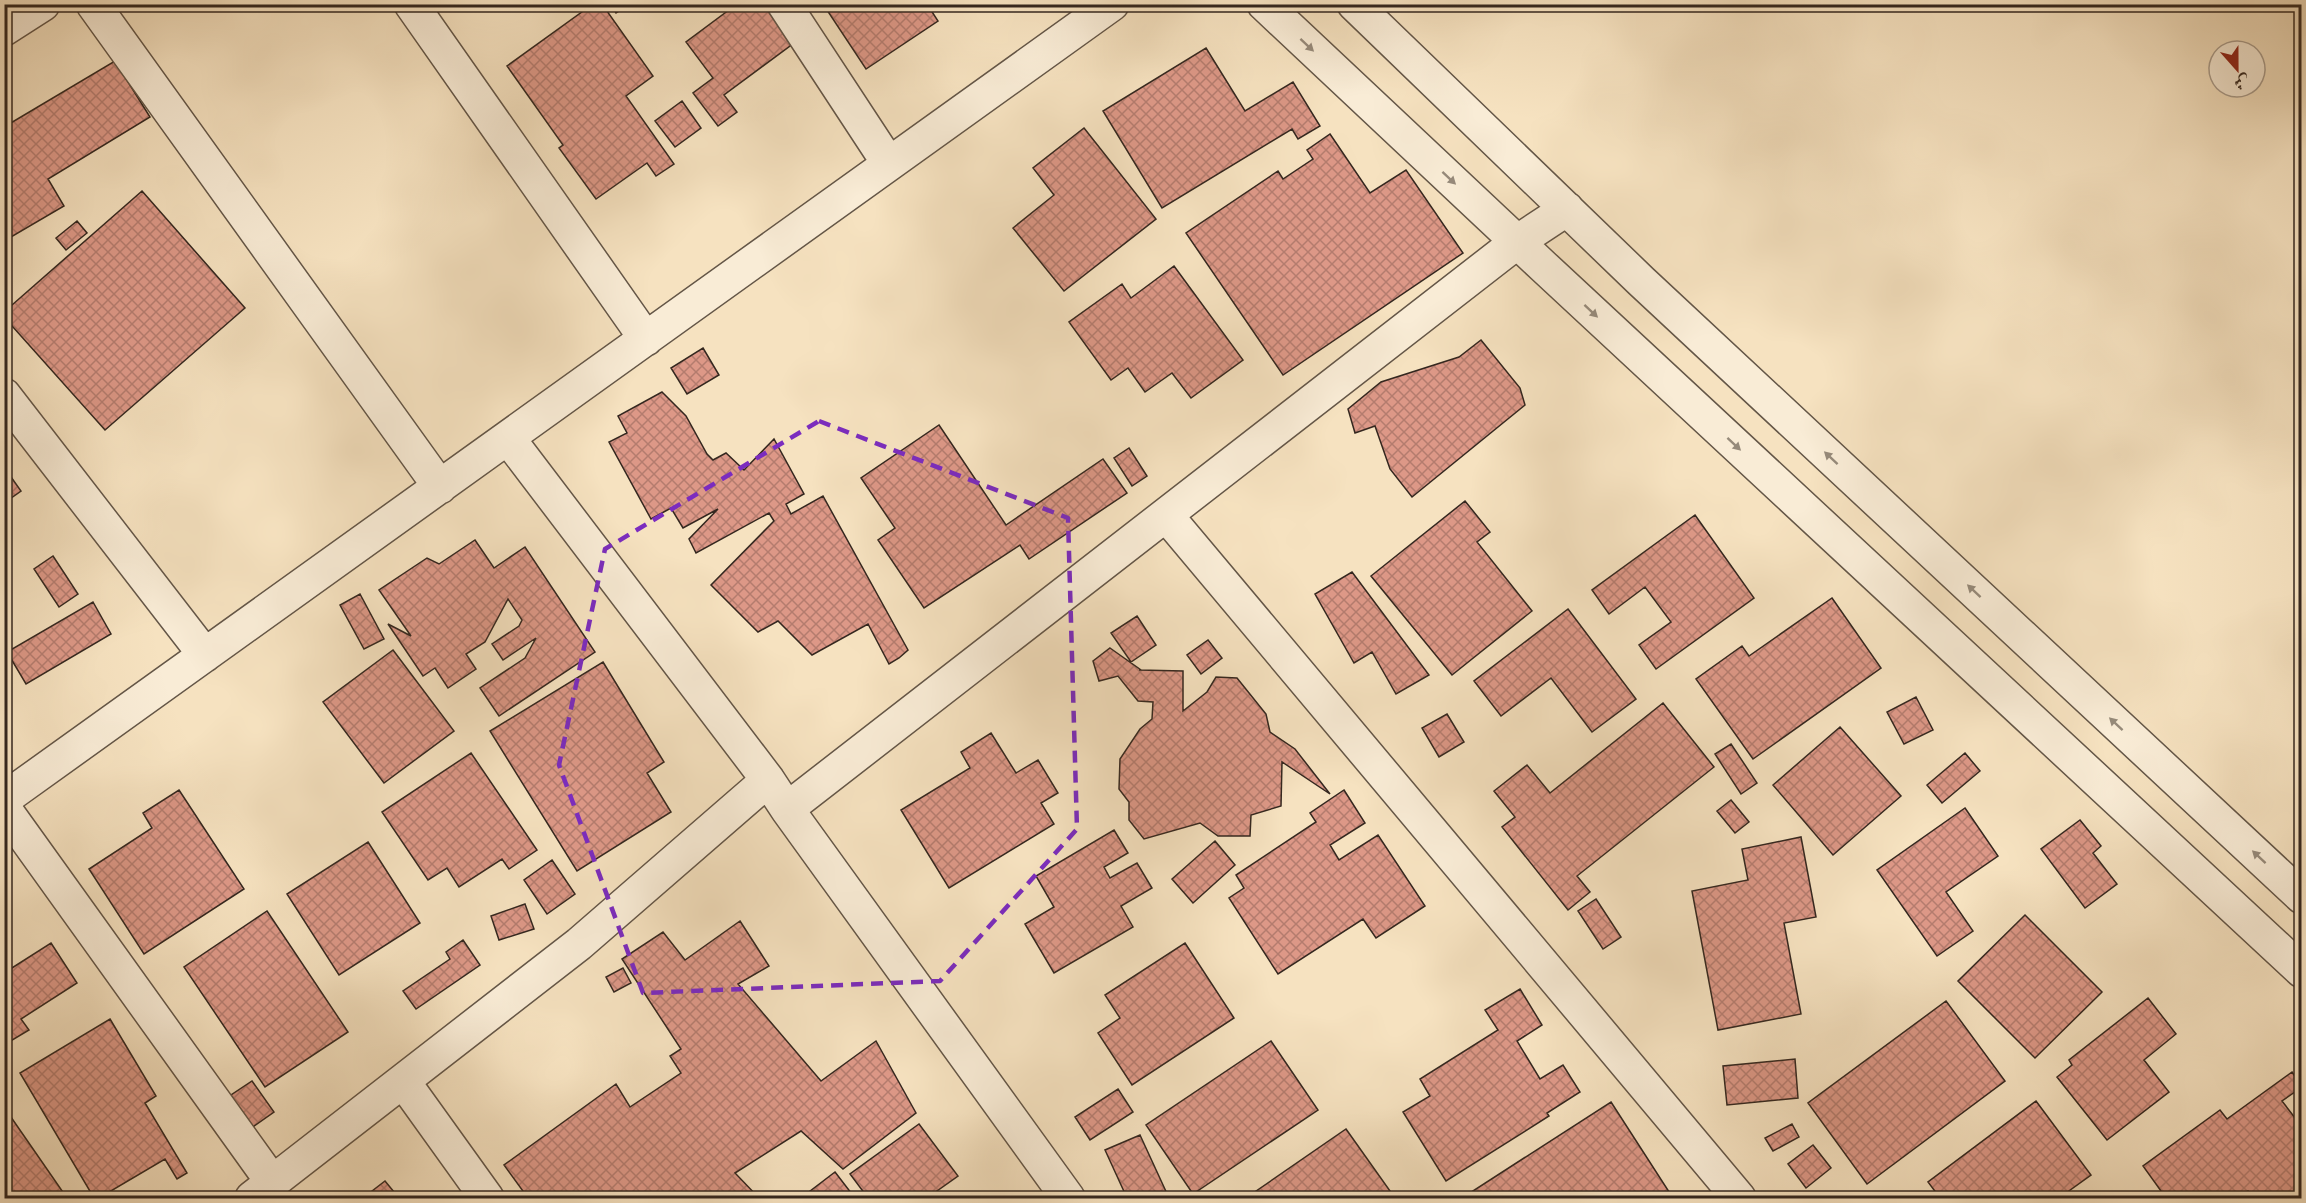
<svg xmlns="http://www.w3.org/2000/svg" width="2306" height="1203" font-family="Cardo,Amiri,serif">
  <defs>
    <pattern id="building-cross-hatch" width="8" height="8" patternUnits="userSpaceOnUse" patternTransform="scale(1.5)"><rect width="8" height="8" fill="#dd9887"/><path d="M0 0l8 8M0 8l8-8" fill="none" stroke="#b47c6e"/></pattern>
  </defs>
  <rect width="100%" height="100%" fill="#f6e2c0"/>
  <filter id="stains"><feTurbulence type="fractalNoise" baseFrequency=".00333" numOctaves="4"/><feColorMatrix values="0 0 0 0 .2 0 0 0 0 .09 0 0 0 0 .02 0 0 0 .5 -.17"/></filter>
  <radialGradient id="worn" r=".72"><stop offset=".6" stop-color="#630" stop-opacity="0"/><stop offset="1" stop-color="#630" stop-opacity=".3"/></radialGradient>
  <path fill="url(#building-cross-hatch)" stroke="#34271f" stroke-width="1.5" d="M593,4H602L653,76L626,96L674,164L656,176L647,163L596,199L559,148L563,145L507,66Z
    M611,4H630L616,13Z
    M737,4H764L794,43L724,95L737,112L718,126L693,93L713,78L686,42Z
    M823,4H927L938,21L866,69Z
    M1206,48L1245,111L1293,82L1320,126L1298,139L1292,129L1162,208L1103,111Z
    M115,61L150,117L48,179L64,206L11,237L4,226V127Z
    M682,101L701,128L675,147L655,121Z
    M1084,128L1156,219L1064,291L1013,228L1054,195L1033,168Z
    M1330,134L1370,193L1406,170L1463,253L1283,375L1186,233L1278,171L1283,179L1313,159L1307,150Z
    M142,191L245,308L105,430L4,317V312Z
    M77,221L87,233L66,250L56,238Z
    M1174,266L1243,360L1191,398L1172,373L1145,392L1128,368L1111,380L1069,322L1122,284L1131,298Z
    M1481,340L1520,388L1525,405L1412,497L1390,469L1375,426L1355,433L1348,409L1381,382L1459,357Z
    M703,348L719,375L687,394L671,368Z
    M662,392L686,416L707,454L713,460L726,453L744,470L774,439L804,494L786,504L791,514L823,496L908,650L899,658L889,664L868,624L812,655L778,621L758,632L711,585L774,521L769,513L696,553L689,539L718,509L683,528L671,508L651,519L609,442L627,433L618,416Z
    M939,425L1006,525L1103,459L1127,493L1029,559L1020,545L924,608L878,540L895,528L861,478Z
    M1129,448L1147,476L1132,486L1114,458Z
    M4,467L21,491L4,503Z
    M1465,501L1490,532L1477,542L1532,611L1452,675L1371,576Z
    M1695,515L1754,598L1656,669L1639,645L1671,622L1645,587L1609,614L1592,590Z
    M475,540L494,568L525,547L595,652L499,716L480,688L525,658L536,638L503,660L492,644L519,626L522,620L508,599L485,642L466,654L476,669L448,688L435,668L423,676L388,624L411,636L379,590L427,558L439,564Z
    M53,556L78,594L59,607L34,569Z
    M1352,572L1429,675L1396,694L1372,652L1354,663L1315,594Z
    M360,594L384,639L364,649L340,605Z
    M1832,598L1881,668L1753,759L1696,679L1742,646L1749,656Z
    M93,602L111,634L26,684L7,652Z
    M1568,609L1636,699L1592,732L1551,678L1501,716L1474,681Z
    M1137,616L1156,645L1131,662L1111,633Z
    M1208,640L1222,658L1201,674L1187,655Z
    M1110,648L1141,670H1139L1183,671V711L1207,692L1216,677L1237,678L1266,714L1270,732L1295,749L1330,794L1282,762L1281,806L1251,815L1250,836H1218L1200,823L1144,839L1129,820V802L1119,789L1120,759L1140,729L1152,719L1153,702L1138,701L1118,676L1099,681L1093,661Z
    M393,650L454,731L384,783L323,702Z
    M603,662L664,762L647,773L671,812L577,871L490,731Z
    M1916,697L1933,730L1904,744L1887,712Z
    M1663,703L1714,767L1577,876L1590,892L1568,910L1502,827L1515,817L1494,791L1527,765L1550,793Z
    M1447,714L1464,742L1439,757L1422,728Z
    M1840,727L1901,796L1833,855L1773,785Z
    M991,733L1016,773L1038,760L1058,793L1041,803L1054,824L949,888L901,810L970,768L961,752Z
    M1731,744L1757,783L1741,794L1715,754Z
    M471,753L537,850L509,869L502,859L459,887L447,868L428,880L382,812Z
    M1965,753L1980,771L1942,803L1927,785Z
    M179,790L244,889L144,954L89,869L152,828L143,813Z
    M1344,790L1365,823L1330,845L1339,860L1378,835L1425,906L1376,938L1363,919L1278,974L1229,898L1244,888L1236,875L1316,822L1310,813Z
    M1731,800L1749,822L1735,833L1717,811Z
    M1965,808L1998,856L1946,892L1973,931L1937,956L1877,870Z
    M2080,820L2101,846L2093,853L2117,884L2085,908L2041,849Z
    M1114,830L1128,853L1104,867L1110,878L1137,863L1152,888L1121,906L1133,927L1054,973L1025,924L1054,907L1036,876Z
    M1801,837L1816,917L1784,923L1801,1014L1718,1030L1692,891L1748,880L1742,849Z
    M1215,841L1235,865L1193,903L1172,879Z
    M368,842L420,923L339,975L287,894Z
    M552,860L575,894L547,914L524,880Z
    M1596,899L1621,937L1603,949L1578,911Z
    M525,904L534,929L499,940L491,916Z
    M267,911L348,1032L265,1087L184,967Z
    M2025,915L2102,992L2035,1058L1958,981Z
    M740,921L769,966L738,984L821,1081L876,1041L916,1113L843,1169L801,1131L735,1173L759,1198H528L504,1165L616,1084L630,1107L681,1073L670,1056L681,1049L622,959L663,932L685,960Z
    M463,940L480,965L416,1009L403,991L450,959L446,952Z
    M51,943L77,983L21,1019L29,1030L4,1045V973Z
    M1185,943L1234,1018L1132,1085L1098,1033L1120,1018L1105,995Z
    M623,968L631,983L614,992L606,977Z
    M1520,989L1542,1025L1517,1041L1540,1079L1563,1065L1580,1092L1547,1113L1549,1116L1446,1181L1403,1112L1430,1096L1420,1079L1498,1030L1485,1010Z
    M2148,998L2176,1034L2144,1060L2169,1092L2107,1140L2057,1077L2072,1065L2069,1060Z
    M1946,1001L2005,1081L1867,1184L1808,1103Z
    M110,1019L156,1096L145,1103L187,1173L177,1179L165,1159L99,1198H94L20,1073Z
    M1271,1041L1318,1110L1193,1194L1146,1125Z
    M1795,1059L1798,1098L1727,1105L1723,1066Z
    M2292,1072L2302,1087L2282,1101L2302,1127V1191L2291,1198H2254L2248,1191L2238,1198H2166L2143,1166L2220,1110L2227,1119Z
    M252,1081L274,1112L250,1129L228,1097Z
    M1118,1089L1133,1112L1090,1140L1075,1117Z
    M2036,1101L2091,1175L2059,1198H1940L1928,1182Z
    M1611,1102L1673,1198H1462Z
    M4,1107L67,1198H4Z
    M919,1124L958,1176L927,1198H868L850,1174Z
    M1792,1124L1799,1137L1773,1151L1765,1138Z
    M1346,1129L1395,1198H1246Z
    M1140,1135L1169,1198H1148L1147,1197L1127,1198L1105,1150Z
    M1813,1145L1831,1168L1806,1188L1788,1164Z
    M835,1172L855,1198H801Z
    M385,1181L399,1198H363Z"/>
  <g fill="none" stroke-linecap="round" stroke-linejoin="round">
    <defs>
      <path id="minor" d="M93,4L440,487
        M411,4L646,339
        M784,4L889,164
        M1264,4L1544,267L2302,971
        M1354,4L1641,281L2302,897
        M4,29L43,4
        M4,395L205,655
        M508,438L768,780L787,809L1068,1198
        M1166,515L1739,1198
        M4,799L1112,4
        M4,808L273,1183
        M787,809L1517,242L1567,209
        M403,1081L487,1198
        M252,1198L579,944L768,780"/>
    </defs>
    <use href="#minor" stroke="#645647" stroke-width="36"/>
    <use href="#minor" stroke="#f9ecd6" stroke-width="33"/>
  </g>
  <defs><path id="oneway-solid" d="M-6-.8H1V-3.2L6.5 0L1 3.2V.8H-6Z" transform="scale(1.5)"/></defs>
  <g fill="#968a7a">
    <use href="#oneway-solid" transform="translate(1307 45) rotate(43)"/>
    <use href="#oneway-solid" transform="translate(1449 178) rotate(43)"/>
    <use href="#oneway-solid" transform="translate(1591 311) rotate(43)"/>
    <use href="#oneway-solid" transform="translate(1734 444) rotate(43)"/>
    <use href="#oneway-solid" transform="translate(1831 458) rotate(-137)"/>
    <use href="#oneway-solid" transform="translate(1974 591) rotate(-137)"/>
    <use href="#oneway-solid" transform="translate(2116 724) rotate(-137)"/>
    <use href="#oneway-solid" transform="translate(2259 857) rotate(-137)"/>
  </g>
  <path fill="none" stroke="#7b2cbf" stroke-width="4.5" stroke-dasharray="12 8" stroke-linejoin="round" d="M819,421L1068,518L1077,829L940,981L643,993L559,765L605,549Z"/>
  <rect width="2306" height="1203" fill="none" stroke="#f6e2c0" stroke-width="24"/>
  <rect x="6" y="6" width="2294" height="1191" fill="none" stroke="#34271f" stroke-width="3"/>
  <rect x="12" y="12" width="2282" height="1179" fill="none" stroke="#34271f" stroke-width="1.5"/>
  <g transform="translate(2237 69) rotate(159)"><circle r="28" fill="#f9ecd6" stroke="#aa9d8d" stroke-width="1.5"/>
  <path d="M0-4.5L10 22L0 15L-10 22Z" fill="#8f2418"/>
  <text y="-9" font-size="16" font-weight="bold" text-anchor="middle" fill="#34271f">ش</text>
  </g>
  <rect width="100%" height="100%" filter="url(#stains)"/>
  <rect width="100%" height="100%" fill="url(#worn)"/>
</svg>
